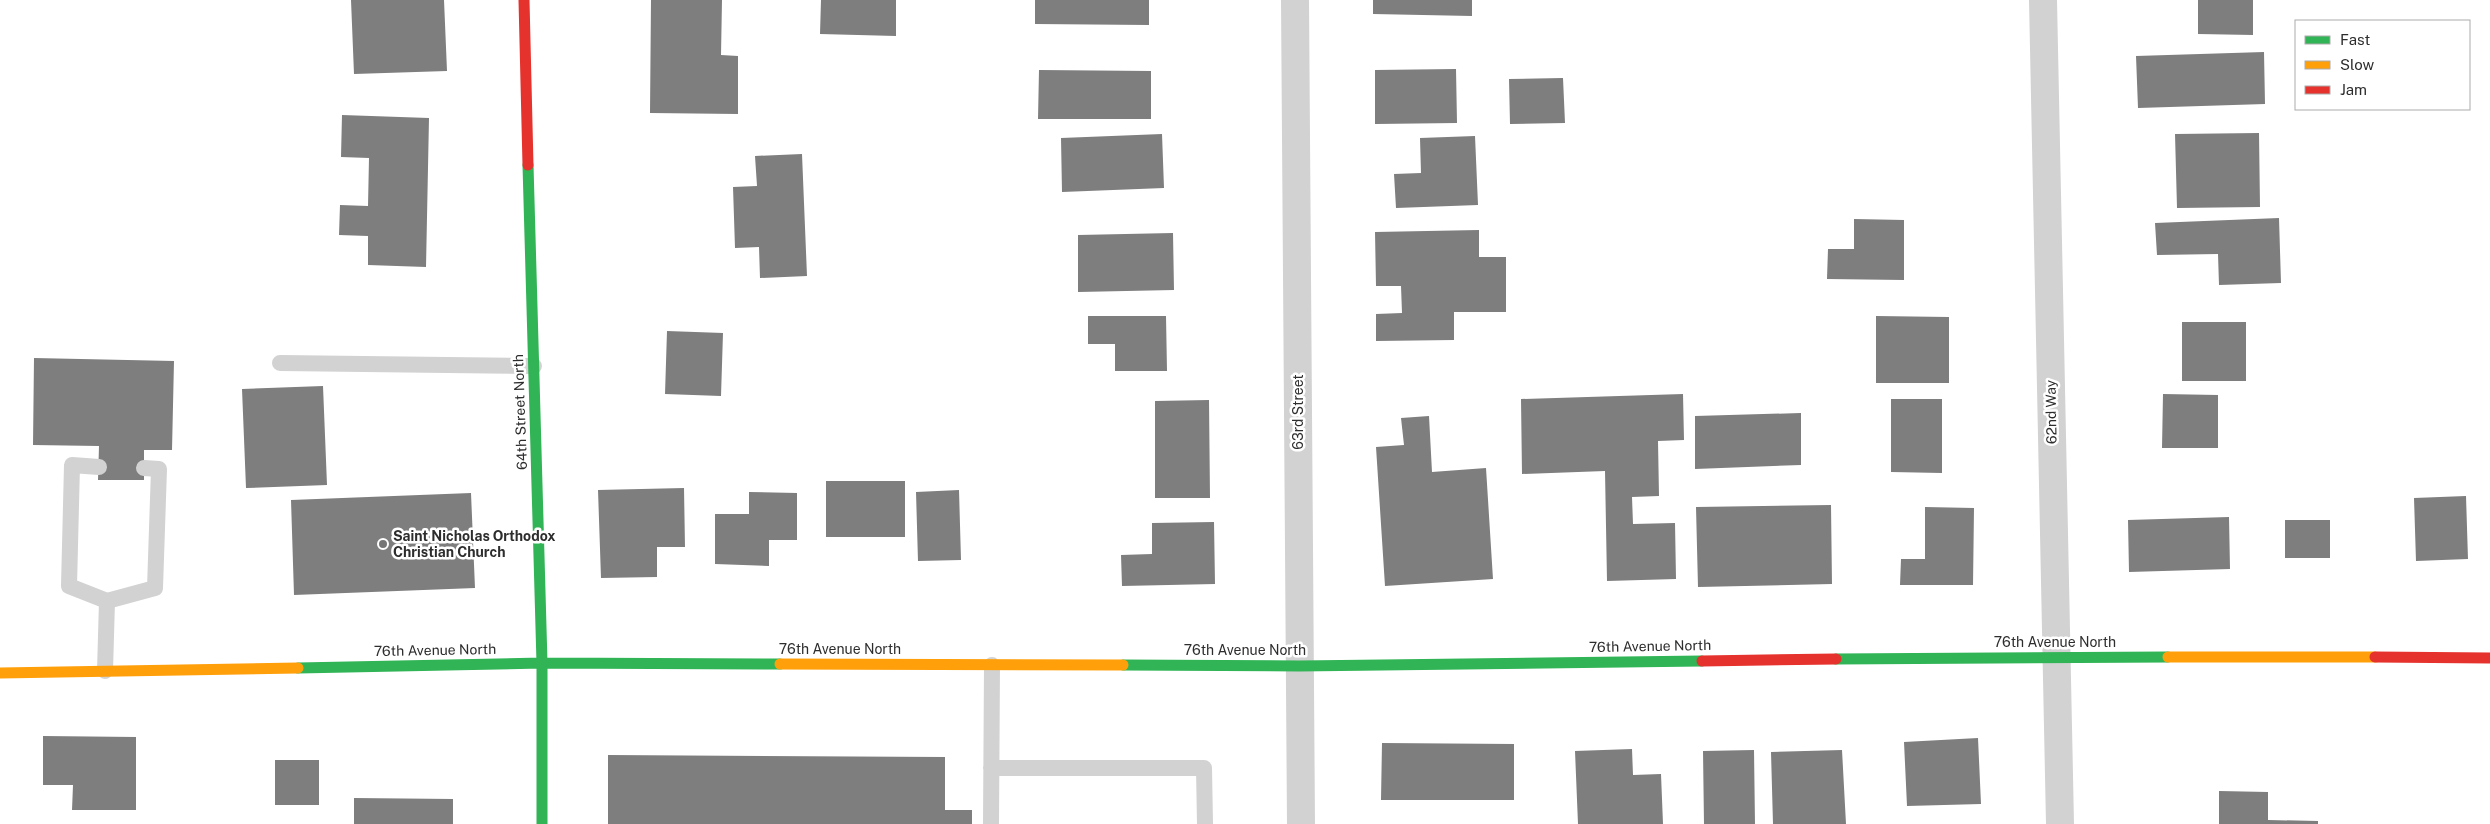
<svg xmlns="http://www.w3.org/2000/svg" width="2490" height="824" font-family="'Public Sans',sans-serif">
  <rect width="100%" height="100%" fill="#fff"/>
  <path fill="#7e7e7e" d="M351,0H444L447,71L354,74Z
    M651,0H722L721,55L738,56V114L650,113Z
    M821,0H896V36L820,34Z
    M1035,0H1149V25L1035,24Z
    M1373,0H1472V16L1373,14Z
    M2198,0H2253V35L2198,34Z
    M2264,52L2265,104L2138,108L2136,56Z
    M1456,69L1457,123L1375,124V70Z
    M1039,70L1151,71V119H1038Z
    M1563,78L1565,123L1510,124L1509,79Z
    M342,115L429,118L426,267L368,265V236L339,235L340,205L368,206L369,158L341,157Z
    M2259,133L2260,207L2177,208L2175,134Z
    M1162,134L1164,188L1062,192L1061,138Z
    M1475,136L1478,205L1396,208L1394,174L1421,173L1420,138Z
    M802,154L807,276L760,278L759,247L735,248L733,187L757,186L755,156Z
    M2279,218L2281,283L2219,285L2218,254L2157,255L2155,223Z
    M1854,219L1904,220V280L1827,279L1828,249H1854Z
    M1479,230V257H1506V312H1454V340L1376,341V314L1402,313L1401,286H1376L1375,232Z
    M1173,233L1174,290L1078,292V235Z
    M1088,316H1166L1167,371H1115V344H1088Z
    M1876,316L1949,317V383H1876Z
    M2182,322H2246V381H2182Z
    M667,331L723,333L721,396L665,394Z
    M34,358L174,361L172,450H144V480H98L99,446L33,445Z
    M323,386L327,485L246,488L242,389Z
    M1683,394L1684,440L1658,441L1659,496L1632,497L1633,524L1675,523L1676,579L1607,581L1605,471L1522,474L1521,399Z
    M2163,394L2218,395V448H2162Z
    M1891,399H1942V473L1891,472Z
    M1209,400L1210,498H1155V401Z
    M1801,413V465L1695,469V416Z
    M1429,416L1432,472L1486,468L1493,579L1385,586L1376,447L1404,445L1401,418Z
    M826,481H905V537H826Z
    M684,488L685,547H657V577L601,578L598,490Z
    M959,490L961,560L918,561L916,492Z
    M749,492L797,493V540H769V566L715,564V514H749Z
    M471,493L475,588L294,595L291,500Z
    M2466,496L2468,559L2416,561L2414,498Z
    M1831,505L1832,584L1698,587L1696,507Z
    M1925,507L1974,508L1973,585H1900L1901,559H1925Z
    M2229,517L2230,569L2129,572L2128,520Z
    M2285,520H2330V558H2285Z
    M1214,522L1215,584L1122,586L1121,555L1152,554V523Z
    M43,736L136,737V810H72L73,785H43Z
    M1978,738L1981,804L1907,806L1904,742Z
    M1382,743L1514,744V800H1381Z
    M1632,749L1633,775L1661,774L1663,824H1578L1575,751Z
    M1754,750L1755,824H1704L1703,751Z
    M1842,750L1846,824H1773L1771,752Z
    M608,755L945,757V810H972V824H608Z
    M275,760H319V805H275Z
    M2219,791L2268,792V820L2318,821V824H2219Z
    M354,798L453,799V824H354Z"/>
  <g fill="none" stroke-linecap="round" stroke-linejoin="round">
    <path stroke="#d2d2d2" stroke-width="16" d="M280,363L534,366
      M99,467L72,465L69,586L107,601
      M105,671L107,601L155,588L159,469L144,468
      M991,768H1204L1205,824
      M991,824L992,665"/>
    <path stroke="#d2d2d2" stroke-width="28" d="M1295,0L1301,824
      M2043,0L2060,824"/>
    <path stroke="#30b455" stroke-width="11" d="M528,165L542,663V824
      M1836,659L2168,657
      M1123,665L1299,666L1702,661
      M298,668L542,663L780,664"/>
    <path stroke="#ff9f0a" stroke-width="11" d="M2168,657H2375
      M780,664L1123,665
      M0,673L298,668"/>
    <path stroke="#e5322d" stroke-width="11" d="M524,0L528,165
      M2375,657L2490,658
      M1702,661L1836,659"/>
  </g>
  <circle fill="#767676" stroke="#fff" stroke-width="2" cx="383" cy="544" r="5"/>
  <g text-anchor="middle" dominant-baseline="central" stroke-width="5" stroke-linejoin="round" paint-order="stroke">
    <g font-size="14" fill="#2d2d2d" stroke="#fff">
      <text transform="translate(520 412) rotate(-92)">64th Street North</text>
      <text transform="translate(1298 412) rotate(-90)">63rd Street</text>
      <text transform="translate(2051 412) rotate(-91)">62nd Way</text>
      <text x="2055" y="642">76th Avenue North</text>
      <text transform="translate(1650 646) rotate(-1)">76th Avenue North</text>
      <text x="840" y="649">76th Avenue North</text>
      <text transform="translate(435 650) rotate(-1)">76th Avenue North</text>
      <text x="1245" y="650">76th Avenue North</text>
    </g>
    <g font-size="14" font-weight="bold" fill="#2d2d2d" stroke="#fff" text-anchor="start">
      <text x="393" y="536">Saint Nicholas Orthodox<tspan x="393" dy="16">Christian Church</tspan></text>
    </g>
  </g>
  <rect x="2295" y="20" width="175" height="90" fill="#ffffff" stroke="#ababab"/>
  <rect x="2305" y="36" width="25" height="8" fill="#30b455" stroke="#ababab"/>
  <text x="2340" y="45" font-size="15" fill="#2d2d2d">Fast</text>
  <rect x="2305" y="61" width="25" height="8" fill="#ff9f0a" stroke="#ababab"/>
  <text x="2340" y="70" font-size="15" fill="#2d2d2d">Slow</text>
  <rect x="2305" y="86" width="25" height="8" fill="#e5322d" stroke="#ababab"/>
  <text x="2340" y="95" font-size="15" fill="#2d2d2d">Jam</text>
</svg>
